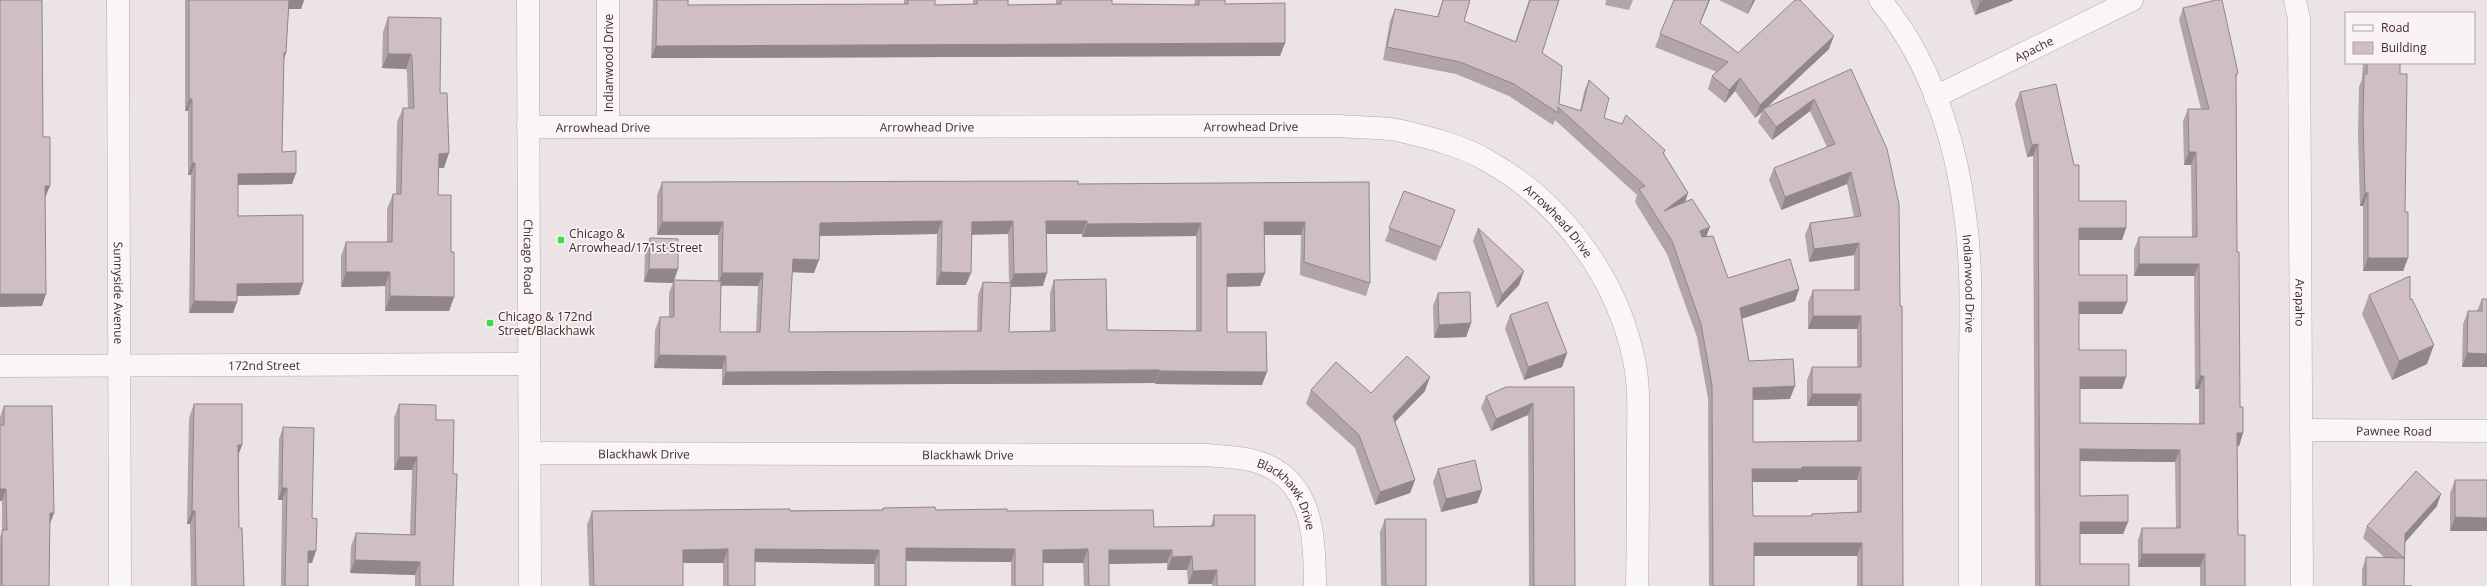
<svg xmlns="http://www.w3.org/2000/svg" width="2487" height="586" font-family="'Open Sans',sans-serif">
  <rect width="100%" height="100%" fill="#ece3e4"/>
  <g fill="none" stroke-linecap="round" stroke-linejoin="round">
    <defs>
      <g id="minor">
        <path id="s1" d="M118,0L120,586"/>
        <path id="s2" d="M528,0L530,586"/>
        <path d="M608,0V126"/>
        <path id="s3" d="M1880,0C1929,58 1956,140 1965,215C1973,270 1970,327 1970,382C1970,450 1970,518 1970,586"/>
        <path id="s4" d="M2295,0L2299,19L2302,586"/>
        <path id="s5" d="M1935,97L2132,0"/>
        <path id="s6" d="M528,127L1340,126C1359,128 1379,127 1397,130C1427,137 1461,145 1488,161C1561,202 1617,277 1634,360C1640,387 1638,418 1638,446C1638,493 1638,539 1637,586"/>
        <path id="s7" d="M0,366L529,364"/>
        <path id="s8" d="M2301,430L2487,431"/>
        <path id="s9" d="M530,453L1207,455C1228,457 1251,457 1270,467C1314,488 1315,544 1315,586"/>
      </g>
    </defs>
    <use href="#minor" stroke="#b7a7a9" stroke-width="23"/>
    <use href="#minor" stroke="#faf6f6" stroke-width="22"/>
  </g>
  <path fill="#b2a4a7" fill-rule="evenodd" d="M185,0H304L301,9H289L284,61L282,152L296,173L292,184L238,185V216L303,283L299,295L237,296L233,313H189L191,175H188V111H185Z
    M653,0H688V5L904,4V0H935V5L973,4V0H1008V5L1056,4V0H1112V4L1194,5L1195,0H1225V4L1285,43L1280,56L651,58Z
    M1443,0H1470L1464,21L1515,42L1529,0H1559L1542,53L1559,104L1580,111L1584,92L1589,80L1604,118L1665,150L1664,154L1688,193L1684,203L1706,237L1728,278L1799,289L1795,301L1741,319L1749,361L1790,399L1753,400V442L1857,441V406H1807V380L1812,367H1857V329H1808V302L1813,290H1854V255L1809,262L1805,235L1810,223L1854,217L1847,184L1781,210L1769,180L1774,168L1827,147L1810,111L1772,140L1758,122L1762,112L1755,118L1735,91L1725,103L1708,89L1712,76L1717,72L1655,47L1674,0H1710L1700,23L1738,53L1829,49L1767,107L1851,69L1900,306L1903,586H1857V556H1754V586H1709L1708,399L1697,337L1667,254L1635,202L1637,195L1555,120L1553,125L1509,96L1456,74L1383,60L1390,21L1395,9L1437,17ZM1798,480H1857V513L1812,514L1811,516H1753L1752,482H1798Z
    M1606,0H1633L1629,10L1605,5Z
    M1719,0H1755L1748,14Z
    M1970,0H2013L2012,1L1975,15Z
    M2183,8L2238,73L2236,78L2237,252L2240,407L2243,433L2239,446H2237L2238,535L2245,586H2200V567H2138V540L2142,528H2176L2175,462L2080,461V496L2128,522L2123,534H2080V564L2129,586H2035L2033,156L2027,157L2015,104L2020,92L2079,201L2126,228L2122,240H2079V275L2127,302L2122,314H2079V350L2126,377L2122,389H2080V423L2199,424V389H2195L2194,276H2134V249L2139,237H2192L2191,165H2184L2183,121L2188,109H2201L2179,20Z
    M388,17L440,93L444,168H438V195L451,252L454,297L449,311H385V286L341,287V256L346,242H387V209L393,194H396L397,122L403,108H408L407,73L406,69L382,68L383,32Z
    M2363,63H2400V74L2405,212L2408,258L2403,271H2363V206H2360L2358,134L2359,87L2362,79Z
    M662,182L1078,184L1369,182L1370,283L1366,296L1300,275L1301,235H1264L1260,286L1227,287V332L1262,385L1155,384V383L722,385V369L654,368L655,330L660,317H669V293L674,280L718,281V235H657V195ZM937,234L936,285H966L972,234H1008L1009,283L983,282L978,295L977,332H789L792,272L814,273L820,236ZM1047,234H1082V237L1196,236V331L1107,330L1054,280L1050,293V331L1009,332L1010,287L1043,286ZM721,286H758L756,332H720Z
    M1404,191L1455,210L1436,261L1385,241Z
    M1478,228L1519,285L1497,308L1473,241Z
    M650,238L678,269L673,283L644,282L645,251Z
    M1438,293L1471,323L1466,337L1434,338L1433,306Z
    M2369,295L2410,300L2427,364L2392,380L2362,314Z
    M2482,299H2487V367H2462L2463,324L2468,311H2477Z
    M1510,315L1567,353L1562,367L1524,380L1505,329Z
    M1574,387L1575,586H1529L1528,415L1491,431L1481,408L1486,396Z
    M1311,390L1371,393L1425,391L1395,422L1415,480L1410,493L1375,505L1355,448L1306,404Z
    M194,404L242,445L239,453V528L244,586H191L190,524H187L189,418Z
    M399,404L436,420L453,474V586H415V575L350,573L351,546L356,533L410,535L412,470H394V418Z
    M4,406L54,513L50,524L49,586H0V537L2,531V501H0V417Z
    M283,427L312,518V563H308V586H281L282,500H278L279,439Z
    M1438,469L1482,490L1477,503L1441,512L1433,482Z
    M2455,480H2487V531H2450V493Z
    M2437,506L2405,542L2404,586H2412H2362V570L2366,557L2385,558L2363,538L2367,526Z
    M883,508L936,510L1007,511L1154,527L1211,526L1214,515L1255,586H1212V584H1188L1187,570H1167V563L1109,564V586H1084L1083,563H1043V586H1011V562L906,561V586H874V564L755,562V586H723V563H683V586H589L587,525L592,511L882,510Z
    M1385,519L1426,586H1381L1380,532Z"/>
  <path fill="#918688" d="M288,0H304L301,9H285Z
    M1709,0H1710L1695,36L1700,23Z
    M1753,0H1755L1748,14Z
    M1985,0H2013L2012,1L1975,15L1980,2Z
    M1834,36L1829,49L1764,110L1763,109L1762,112L1755,118L1760,105Z
    M1285,43L1280,56L651,58L656,46Z
    M284,53H286L282,65Z
    M388,54H411L406,69L382,68Z
    M1740,78L1735,91L1725,103L1729,90Z
    M189,99H192L188,111H185Z
    M1814,99L1810,111L1772,140L1776,127Z
    M2038,144L2033,156L2027,157L2032,145Z
    M2189,152H2196L2191,165H2184Z
    M449,153L444,168H433L439,154Z
    M192,163H195L191,175H188Z
    M1851,172L1847,184L1781,210L1785,197Z
    M296,173L292,184L234,185L238,174Z
    M45,186H50L45,198Z
    M1688,193L1684,205L1664,211Z
    M2365,193H2368L2363,206H2360Z
    M942,221L937,234L816,236L820,223Z
    M1013,221L1008,234L967,235L972,222Z
    M1046,221H1087L1082,234H1042Z
    M662,222H723L718,235H657Z
    M1264,222H1305L1301,235H1259Z
    M1201,223L1196,236L1082,237L1087,224Z
    M1710,227L1705,240L1696,243L1700,231Z
    M2079,228H2126L2122,240H2074Z
    M1859,243L1854,255L1809,262L1814,249Z
    M2368,258H2408L2403,271H2363Z
    M793,259L819,260L814,273L788,272Z
    M2139,264H2199L2194,276H2134Z
    M649,269H678L673,283L644,282Z
    M1524,271L1519,285L1497,308L1502,295Z
    M346,272H390L385,286L341,287Z
    M941,272L971,273L966,285H936Z
    M722,273H763L758,286L718,285Z
    M1047,273L1043,286L1009,287L1014,274Z
    M1265,273L1260,286L1223,287L1227,274Z
    M303,283L299,295L233,296L237,284Z
    M1799,289L1795,301L1735,321L1740,308Z
    M0,294H46L42,306L0,307Z
    M390,296L454,297L449,311H385Z
    M194,301L237,302L233,313H189Z
    M2079,302H2127L2122,314H2075Z
    M1813,316H1861L1857,329H1808Z
    M1471,323L1466,337L1434,338L1439,325Z
    M2434,345L2427,364L2392,380L2399,361Z
    M1567,353L1562,367L1524,380L1528,367Z
    M2467,353L2487,354V367H2462Z
    M659,355L726,356L722,369L654,368Z
    M1160,370L1155,383L722,385L726,372Z
    M1160,371L1267,372L1262,385L1155,384Z
    M2200,376H2204L2199,389H2195Z
    M1430,377L1425,391L1388,429L1393,416Z
    M2080,377H2126L2122,389H2075Z
    M1795,386L1790,399L1748,400L1753,388Z
    M1812,394H1861L1857,406H1807Z
    M1533,403L1528,415L1491,431L1496,419Z
    M2237,433H2243L2239,446H2233Z
    M238,445H242L237,458Z
    M2080,449L2180,450L2175,462L2075,461Z
    M399,457H417L412,470H394Z
    M1802,467H1861L1857,480H1798V482H1748L1752,469Z
    M1415,480L1410,493L1375,505L1380,492Z
    M282,488H287L282,500H278Z
    M0,489H6L2,501H0Z
    M1482,490L1477,503L1441,512L1446,499Z
    M2441,494L2437,506L2401,547L2405,534Z
    M192,511H195L190,524H187Z
    M50,513H54L49,525Z
    M2455,517L2487,518V531H2450Z
    M2080,522H2128L2123,534H2076Z
    M1754,543H1862L1857,556H1749Z
    M906,548L1015,549L1011,562L901,561Z
    M728,549L723,563H678L683,550Z
    M755,549L879,550L874,564L750,562Z
    M1088,549L1083,563H1038L1043,550Z
    M1109,550H1172L1167,563L1104,564Z
    M308,551H316L312,563H304Z
    M2142,554H2205L2200,567H2138Z
    M1192,556L1187,570H1167L1172,557Z
    M355,560L420,562L415,575L350,573Z
    M1217,570L1212,584H1188L1193,571Z"/>
  <path fill="#cfbfc2" stroke="#918688" fill-rule="evenodd" d="M0,0H42L43,137H50V186H45L46,294H0Z
    M189,0H289L286,53H284L282,152L296,151V173L238,174V216L303,215V283L237,284V302L194,301L195,163H192V99H189Z
    M657,0H688V5L908,4V0H935V5L977,4V0H1008V5L1061,4V0H1112V4L1199,5V0H1225V4L1285,3V43L656,46Z
    M1443,0H1470L1464,21L1516,42L1530,0H1559L1542,53L1562,66L1559,104L1581,111L1589,80L1609,98L1604,118L1622,124L1626,115L1665,150L1663,153L1688,193L1664,211L1692,199L1710,227L1700,231L1702,237L1713,236L1728,278L1790,259L1799,289L1740,308L1749,361L1793,359L1795,386L1753,388V442L1861,441V394H1812V367H1861V316H1813V290H1859V243L1814,249L1810,223L1861,216L1851,172L1785,197L1774,168L1835,144L1814,99L1776,127L1763,109L1851,69L1887,149L1899,204L1900,306H1902L1903,586H1862V543H1754V586H1713L1712,386L1701,324L1672,241L1639,189L1645,186L1558,107V113L1514,84L1460,62L1387,47L1395,9L1438,17ZM1802,467H1861V512L1812,514V516H1753L1752,469H1802Z
    M1674,0H1709L1700,23L1738,53L1795,0H1800L1834,36L1760,105L1740,78L1729,90L1712,76L1728,62L1660,34Z
    M1979,0H1985L1980,2Z
    M2216,0H2222L2238,73L2236,74L2237,252H2239L2240,407H2243V433H2237L2238,535H2245V586H2205V554H2142V528H2180V450L2080,449V496L2128,495V522H2080V564H2129V586H2040L2038,144L2032,145L2020,92L2056,84L2074,165H2079V201H2126V228H2079V275H2127V302H2079V350H2126V377H2080V423L2204,424V376H2200L2199,264H2139V237H2197L2196,152H2189L2188,109H2209L2183,8Z
    M388,17L441,18L440,93H447L449,153L439,154L438,195H451V252H454V297L390,296V272H346V242H392L393,194H401L403,108H414L412,59L411,54H388Z
    M2367,63H2400V74H2407L2405,212H2408V258H2368V193H2365L2363,121L2364,74H2367Z
    M1078,181V184L1369,182L1370,283L1304,262L1305,222H1264L1265,273L1227,274V332H1266L1267,372L1160,371V370L726,372V356L659,355L660,317H674V280L721,281L720,332H760L763,273H722L723,222H662V182ZM942,221L941,272L971,273L972,222L1013,221L1014,274L1047,273L1046,221H1087V224L1201,223V331L1107,330L1106,279L1054,280L1055,331L1009,332L1011,283L983,282L981,331L789,332L793,259L819,260L820,223Z
    M1404,191L1455,210L1441,247L1389,228Z
    M1478,228L1524,271L1502,295Z
    M650,238L678,239V269H649Z
    M2410,276V300L2412,299L2434,345L2399,361L2369,295Z
    M1470,292L1471,323L1439,325L1438,293Z
    M2482,299H2487V354L2467,353L2468,311H2482Z
    M1547,302L1567,353L1528,367L1510,315Z
    M1407,356L1430,377L1393,416L1415,480L1380,492L1359,435L1311,390L1336,362L1371,393Z
    M1506,387H1574L1575,586H1534L1533,403L1496,419L1486,396Z
    M194,404H242V445H238L239,528H242L244,586H196L195,511H192Z
    M399,404L436,405V420H454L453,474H457L453,586H420V562L355,560L356,533L415,535L417,457H399Z
    M4,406H52L54,513H50L49,586H2V530H7L6,489H0V425H4Z
    M283,427L314,428L312,518L317,519L316,551H308V586H285L287,488H282Z
    M1475,460L1482,490L1446,499L1438,469Z
    M2416,471L2441,494L2405,534L2404,586H2412H2366V557L2404,558L2367,526Z
    M2455,480H2487V518L2455,517Z
    M935,507L936,510L1007,509V511L1153,510L1154,527L1214,526V515H1255V586H1217V570L1193,571L1192,556L1172,557V550H1109V586H1089L1088,549L1043,550V586H1015V549L906,548V586H879V550L755,549V586H728V549L683,550V586H594L592,511L790,509V511L883,510V508Z
    M1385,519H1426V586H1386Z"/>
  <g fill="#3fd94b" stroke="#f9f3f4" stroke-width="1.5">
    <rect x="557" y="236" width="8" height="8" rx="2"/>
    <rect x="486" y="319" width="8" height="8" rx="2"/>
  </g>
  <g text-anchor="middle" dominant-baseline="central" stroke-width="3.5" stroke-linejoin="round" paint-order="stroke">
    <g font-size="12" fill="#46292d" stroke="#f9f3f4">
      <text stroke="none"><textPath href="#s5" startOffset="110">Apache</textPath></text>
      <text transform="translate(608 63) rotate(-90)">Indianwood Drive</text>
      <text stroke="none"><textPath href="#s6" startOffset="399">Arrowhead Drive</textPath></text>
      <text stroke="none"><textPath href="#s6" startOffset="723">Arrowhead Drive</textPath></text>
      <text stroke="none"><textPath href="#s6" startOffset="75">Arrowhead Drive</textPath></text>
      <text stroke="none"><textPath href="#s6" startOffset="1059">Arrowhead Drive</textPath></text>
      <text stroke="none"><textPath href="#s2" startOffset="257">Chicago Road</textPath></text>
      <text stroke="none"><textPath href="#s3" startOffset="303">Indianwood Drive</textPath></text>
      <text stroke="none"><textPath href="#s1" startOffset="293">Sunnyside Avenue</textPath></text>
      <text stroke="none"><textPath href="#s4" startOffset="303">Arapaho</textPath></text>
      <text stroke="none"><textPath href="#s7" startOffset="264">172nd Street</textPath></text>
      <text stroke="none"><textPath href="#s8" startOffset="93">Pawnee Road</textPath></text>
      <text stroke="none"><textPath href="#s9" startOffset="114">Blackhawk Drive</textPath></text>
      <text stroke="none"><textPath href="#s9" startOffset="438">Blackhawk Drive</textPath></text>
      <text stroke="none"><textPath href="#s9" startOffset="774">Blackhawk Drive</textPath></text>
    </g>
    <g font-size="12" fill="#46292d" stroke="#f9f3f4" text-anchor="start">
      <text x="569" y="233">Chicago &amp;<tspan x="569" dy="14">Arrowhead/171st Street</tspan></text>
      <text x="498" y="316">Chicago &amp; 172nd<tspan x="498" dy="14">Street/Blackhawk</tspan></text>
    </g>
  </g>
  <rect x="2345" y="12" width="130" height="52" fill="#f9f3f4" stroke="#b1a2a4"/>
  <rect x="2353" y="25" width="20" height="6" fill="#faf6f6" stroke="#b1a2a4"/>
  <text x="2381" y="32" font-size="12" fill="#46292d">Road</text>
  <rect x="2353" y="42" width="20" height="12" fill="#cfbfc2" stroke="#b1a2a4"/>
  <text x="2381" y="52" font-size="12" fill="#46292d">Building</text>
</svg>
